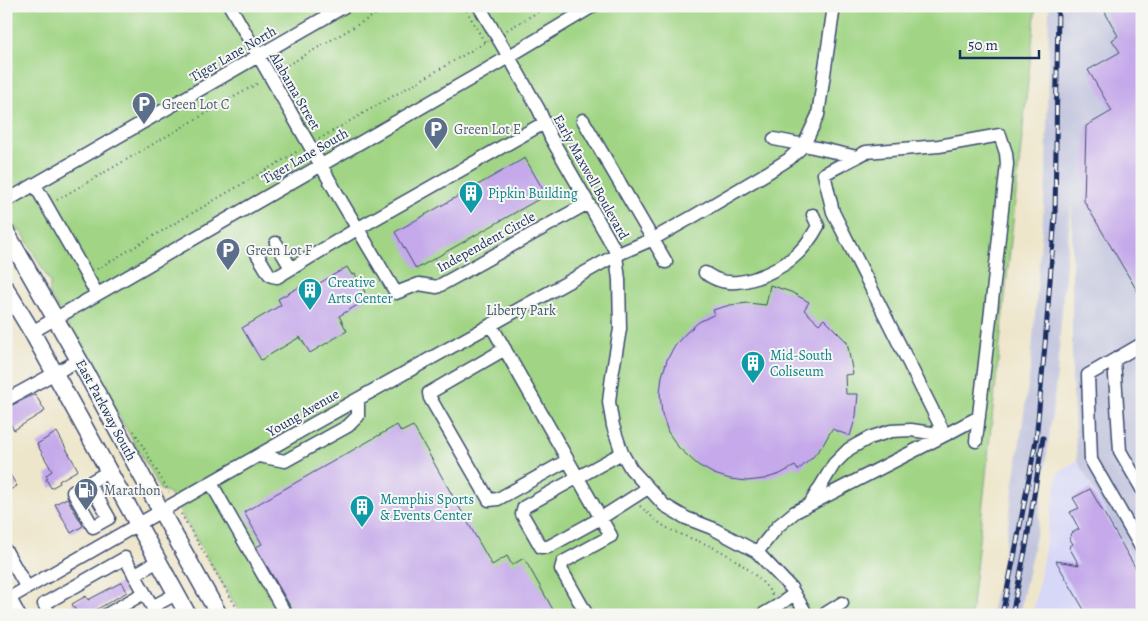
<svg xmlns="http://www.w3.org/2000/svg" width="1148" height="621" font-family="Alegreya,serif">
  <rect width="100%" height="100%" fill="#f6f6f2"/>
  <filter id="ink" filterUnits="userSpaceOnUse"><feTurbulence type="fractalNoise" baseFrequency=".02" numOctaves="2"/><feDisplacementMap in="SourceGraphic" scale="10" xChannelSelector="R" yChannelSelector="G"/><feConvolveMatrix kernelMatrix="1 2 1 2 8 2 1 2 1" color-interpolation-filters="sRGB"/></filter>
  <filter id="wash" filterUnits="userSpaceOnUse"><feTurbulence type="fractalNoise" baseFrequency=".0096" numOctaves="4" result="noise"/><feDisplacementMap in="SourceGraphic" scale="20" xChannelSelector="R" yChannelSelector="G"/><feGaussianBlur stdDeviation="1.12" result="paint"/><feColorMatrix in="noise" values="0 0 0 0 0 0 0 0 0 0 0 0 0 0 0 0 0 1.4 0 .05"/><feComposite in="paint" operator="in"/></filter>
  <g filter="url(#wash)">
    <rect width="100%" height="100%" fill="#eee6cb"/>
    <path fill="#d7d7f8" d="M1077,460L1142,576V615H1033L1058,473Z"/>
    <path fill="#bfc2dd" d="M1049,6H1142V576L1077,460L1072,379V199L1064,284L1057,374L1038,526L1019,615H991L1005,546L1031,364L1046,179Z"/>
    <path fill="#a1d585" stroke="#5e8272" d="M6,6H1036L971,615H241L168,492L161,490L50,295V282L22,232L12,226L6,218Z"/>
    <g id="blocks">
      <path fill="#c5a9ea" d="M1105,6H1142V299L1084,201L1086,126L1112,111L1088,70L1120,52L1112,40L1118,36L1106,14Z
        M525,158L546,195L416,269L395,232Z
        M347,267L352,275L355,274L365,292L362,293L366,300L339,316L347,331L310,353L300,337L261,360L242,328L281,305L278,299L303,285L306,291Z
        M770,285L791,292L809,302L804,310L819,324L824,319L847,342L853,374L845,375L846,394H858L856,416L850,436L832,429L823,445L812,458L798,470L795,466L780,474L764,479L747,481L730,479L714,474L698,465L679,448L668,432L662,414L660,393L662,376L667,360L675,345L686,333L699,322L715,314L713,310L730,305L748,303L766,305Z
        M35,394L45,411L14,430L6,417V408Z
        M397,425L401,432L413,426L492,565L507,556L512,565L524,558L556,615H294L293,611L256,547L262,544L244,512Z
        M57,432L78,470L59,481L60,483L51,488L46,479L48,478L46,475L52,471L37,444Z
        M6,468L17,486L6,492Z
        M1090,489L1142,579V615H1087L1056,561L1079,565L1069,547L1073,544L1069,538L1071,537L1070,534L1079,529L1070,512L1079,508L1073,498Z
        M67,498L83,526L71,533L55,504Z
        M122,582L127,592L87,615H78L72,604L86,596L88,600Z"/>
    </g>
  </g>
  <g filter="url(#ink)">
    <use href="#blocks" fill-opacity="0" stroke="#3b4a6e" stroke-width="1"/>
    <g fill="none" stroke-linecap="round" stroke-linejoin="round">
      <defs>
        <path id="minor" d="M230,6L343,204L396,293L419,284L437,287L588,203
          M479,6L509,57L539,110L551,138L614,248L616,255L619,280L620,329L612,376L609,402L613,426L622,453L631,469L664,505L686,518L712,528L757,552L791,588L807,615
          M583,120L666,262
          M774,139L804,145L857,157
          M35,185L97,294
          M6,201L345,6
          M276,243L291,268
          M257,254L269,274L272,276L277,277L357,229L544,123
          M705,273C709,275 714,279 719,280C728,284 744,282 753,279C783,269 803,254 818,226L813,215
          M491,325L611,536L563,562L561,569L587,615
          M32,332L498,63L593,6
          M1142,344L1088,375L1091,460L1142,549
          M505,349L429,393L430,398L489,500L498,499L568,460
          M1114,360L1120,451L1142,489
          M6,400L79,360
          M976,441C987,349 997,256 1007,164L1006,153L1000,135L939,146L866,152L824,174L833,212L945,435L979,417
          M622,453L524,507L522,514L541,547H548L601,518L648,488
          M259,456L285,461L348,426L358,416V399
          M89,483L109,518L93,527L73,492L108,472
          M211,483L286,615
          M810,504L834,464L849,449L869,438L891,431L911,430L945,435
          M6,551L27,588
          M757,552L778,526L795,512L945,435
          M134,575L158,561
          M10,598L19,615
          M6,600L313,424L593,268L616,255L653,239L694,216L767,173L789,159L804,145L818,115L834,6
          M152,607L176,594
          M50,615L44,604L125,558L157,615
          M106,615L144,593
          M762,615L779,605L794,594
          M823,615L842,603"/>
        <path id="major" d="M6,232L79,360L161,511L219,615
          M6,289L32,332L188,615"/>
      </defs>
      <use href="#minor" stroke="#3b4a6e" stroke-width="15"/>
      <use href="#major" stroke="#3b4a6e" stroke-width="19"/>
      <path stroke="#3b4a6e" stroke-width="2" stroke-dasharray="1 4" stroke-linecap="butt" d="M464,6L485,43
        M507,30L548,6
        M279,70L390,6
        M319,139L488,41
        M57,200L260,82
        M97,269L300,150
        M134,431L169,492
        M640,506C650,515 659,524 671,530C683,536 697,540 710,546C730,554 762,577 773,596
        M181,514L241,615"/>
      <use href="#minor" stroke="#fff" stroke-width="12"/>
      <use href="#major" stroke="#fff" stroke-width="16"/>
      <defs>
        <path id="rail" d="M1002,615L1017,542L1036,440L1045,345L1055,216L1058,6
          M1012,615L1026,546L1043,438"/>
      </defs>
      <use href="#rail" stroke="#1b2f5e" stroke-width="5"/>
      <use href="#rail" stroke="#f6f6f2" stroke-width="3" stroke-dasharray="9" stroke-linecap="butt"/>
    </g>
  </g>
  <defs>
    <symbol id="parking-pin" viewBox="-11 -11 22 30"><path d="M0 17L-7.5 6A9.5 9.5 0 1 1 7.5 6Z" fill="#5c6f8a" stroke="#f6f6f2"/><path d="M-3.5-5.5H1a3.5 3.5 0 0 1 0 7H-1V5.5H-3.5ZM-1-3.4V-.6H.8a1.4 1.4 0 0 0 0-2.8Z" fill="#fff"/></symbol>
    <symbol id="building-pin" viewBox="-11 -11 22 30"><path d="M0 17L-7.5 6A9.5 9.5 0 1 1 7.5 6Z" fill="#0f9aa8" stroke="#f6f6f2"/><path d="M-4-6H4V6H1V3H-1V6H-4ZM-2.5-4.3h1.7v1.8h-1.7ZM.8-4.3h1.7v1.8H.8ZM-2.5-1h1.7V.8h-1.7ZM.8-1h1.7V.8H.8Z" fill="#fff"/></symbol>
    <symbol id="fuel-pin" viewBox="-11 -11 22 30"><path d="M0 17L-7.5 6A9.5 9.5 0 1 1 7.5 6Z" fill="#5c6f8a" stroke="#f6f6f2"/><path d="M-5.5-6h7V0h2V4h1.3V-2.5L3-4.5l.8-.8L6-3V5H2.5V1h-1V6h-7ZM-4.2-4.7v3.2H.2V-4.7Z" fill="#fff"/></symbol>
  </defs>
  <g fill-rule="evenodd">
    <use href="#parking-pin" x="130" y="90" width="28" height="38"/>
    <use href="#parking-pin" x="422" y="115" width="28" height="38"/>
    <use href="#building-pin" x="457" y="179" width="28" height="38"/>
    <use href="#parking-pin" x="214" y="236" width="28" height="38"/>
    <use href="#building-pin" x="296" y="276" width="28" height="38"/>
    <use href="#building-pin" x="739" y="349" width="28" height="38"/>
    <use href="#fuel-pin" x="72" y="476" width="28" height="38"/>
    <use href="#building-pin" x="348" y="493" width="28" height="38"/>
  </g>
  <g text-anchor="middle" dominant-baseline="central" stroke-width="4" stroke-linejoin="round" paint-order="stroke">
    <g font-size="14" fill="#1b2f5e" stroke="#f6f6f2">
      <text transform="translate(233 54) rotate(-30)">Tiger Lane North</text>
      <text transform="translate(295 91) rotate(60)">Alabama Street</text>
      <text transform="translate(305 156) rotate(-30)">Tiger Lane South</text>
      <text transform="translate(591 177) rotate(61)">Early Maxwell Boulevard</text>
      <text transform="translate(486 242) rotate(-29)">Independent Circle</text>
      <text transform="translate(106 410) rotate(62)">East Parkway South</text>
      <text transform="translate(303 413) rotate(-30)">Young Avenue</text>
    </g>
    <g font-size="14" fill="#4e5e75" stroke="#f6f6f2" text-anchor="start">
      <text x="162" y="104">Green Lot C</text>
      <text x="454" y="129">Green Lot E</text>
      <text x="246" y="250">Green Lot F</text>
      <text x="104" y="490">Marathon</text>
    </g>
    <g font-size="14" fill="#0d838f" stroke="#f6f6f2" text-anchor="start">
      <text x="488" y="193">Pipkin Building</text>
      <text x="328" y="282">Creative<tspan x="328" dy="16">Arts Center</tspan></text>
      <text x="770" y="355">Mid-South<tspan x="770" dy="16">Coliseum</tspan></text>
      <text x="380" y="499">Memphis Sports<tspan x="380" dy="16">&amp; Events Center</tspan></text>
    </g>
    <g font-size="14" fill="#3c5868" stroke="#f6f6f2">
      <text x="521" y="310">Liberty Park</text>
    </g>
  </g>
  <rect width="1148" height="621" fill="none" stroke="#f6f6f2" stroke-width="25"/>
  <path d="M960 50v8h79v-8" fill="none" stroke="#1b2f5e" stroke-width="2.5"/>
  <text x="968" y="50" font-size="15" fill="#1b2f5e" stroke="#f6f6f2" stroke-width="4" paint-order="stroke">50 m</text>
</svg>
